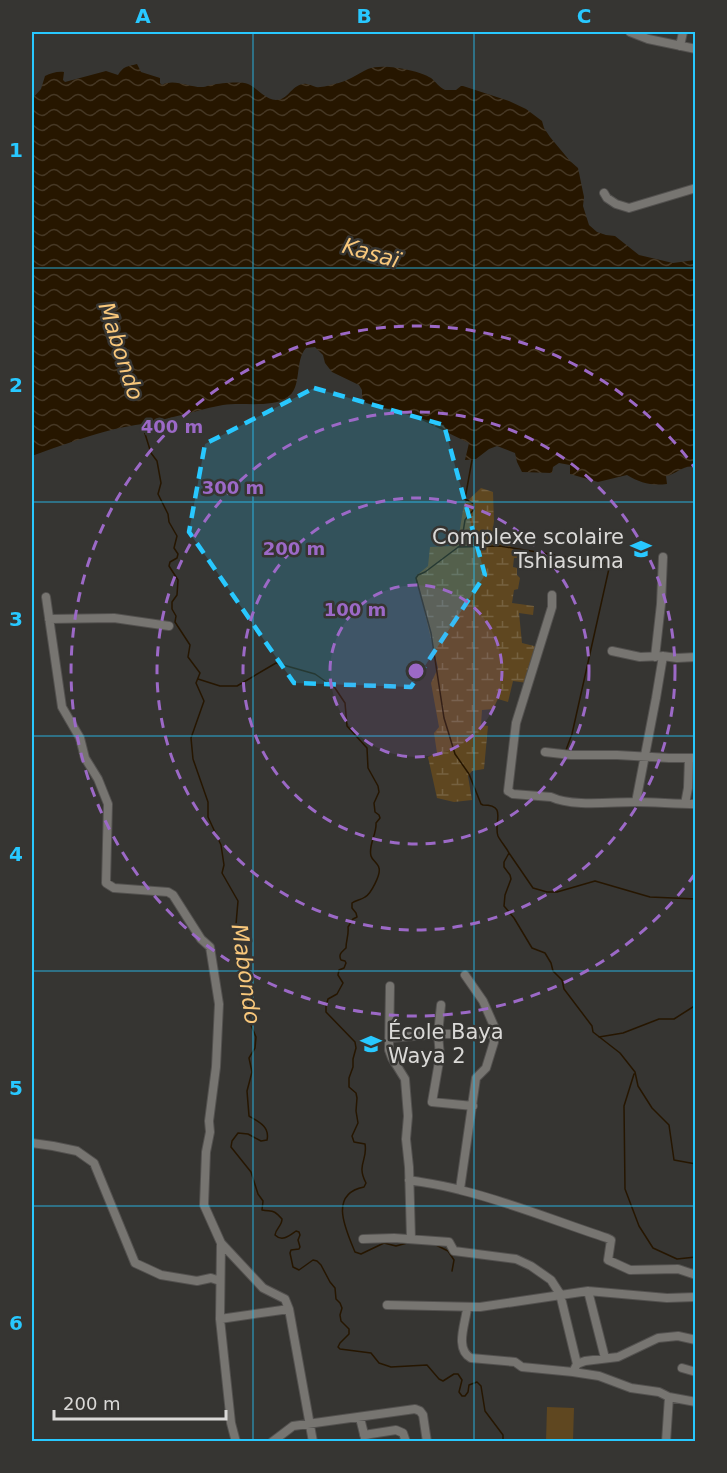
<svg xmlns="http://www.w3.org/2000/svg" width="727" height="1473" font-family="'DejaVu Sans',sans-serif">
  <defs>
    <pattern id="wetland-marsh" width="20" height="14" patternUnits="userSpaceOnUse" patternTransform="scale(1.5)"><rect width="20" height="14" fill="#5f4720"/><path d="M1 5h8M5 5V1M11 12h8M15 12V8" fill="none" stroke="#756140"/></pattern>
    <pattern id="water-waves" width="16" height="10" patternUnits="userSpaceOnUse" patternTransform="scale(1.5)"><rect width="16" height="10" fill="#261600"/><path d="M0 5q4-4 8 0t8 0" fill="none" stroke="#453724"/></pattern>
  </defs>
  <rect width="100%" height="100%" fill="#363532"/>
  <path fill="#5f4720" d="M547,1407L574,1408L573,1441H546Z"/>
  <path fill="url(#wetland-marsh)" d="M481,488L493,492L494,521L492,536L501,537L522,558H514L513,567L517,568V575L520,578L518,589L514,590L512,603L534,606L533,615L519,613L522,643L538,647L527,683L513,681L508,702L498,699L493,709L482,710L481,725L488,726L484,769L472,771L468,776L472,800L454,802L437,798L428,757L437,753L434,733L439,727L431,683L438,668L416,576L428,566L430,547L452,546L458,541L464,504Z"/>
  <path fill="url(#water-waves)" d="M137,64L141,72L160,78V83L162,85C174,78 190,88 203,87C206,87 208,85 212,85C220,83 241,81 248,84C258,88 264,99 276,100C288,100 291,86 303,84C309,83 311,86 316,87C321,88 330,85 334,84C347,82 357,74 368,69C382,63 418,70 431,78C436,82 439,87 445,90H456L461,86H463L509,101L526,109L542,121L544,128L550,137L570,161L578,168L584,197L583,206L589,225L597,232L606,235L615,236L639,255L673,263L695,260V467C684,464 677,474 666,476L667,484C652,486 640,483 627,475L598,482L570,474V465L559,463L553,467L552,473L522,472L517,462L515,453L497,446L489,449L476,459L465,460L469,443L401,410L381,408L366,403L362,397V390L359,385L332,372L325,363L323,355L315,347L306,348C294,361 303,387 287,398C271,408 242,402 223,405C205,408 187,414 169,418C152,423 133,425 115,429C87,436 59,446 32,456V99L41,89L45,76C51,73 58,71 64,72L63,80L65,82L106,71L118,75C124,66 126,67 137,64Z"/>
  <g fill="none" stroke-linecap="round" stroke-linejoin="round">
    <path stroke="#261600" stroke-width="1.5" d="M142,424L151,453L157,461L161,483L158,494L168,514L169,522L177,536L174,548L178,554L177,558L170,562L169,566L178,580L177,595L172,602V609L176,616L175,622L190,645L188,657L200,673L196,683L204,701L191,738L193,759L208,802V817L221,845L224,865L222,873L238,901L235,936L241,960L247,967L251,993L248,1003L250,1023L256,1037L255,1048L249,1058L252,1072L247,1091L249,1116C259,1122 270,1127 267,1140L261,1141L248,1134L238,1133L232,1141L231,1147L251,1172L258,1194L263,1201L262,1210C273,1212 273,1209 282,1219C282,1226 276,1228 275,1235C282,1242 289,1236 296,1231L299,1232L300,1235L298,1240L300,1247L299,1249L291,1250L290,1253L293,1267L299,1270L313,1260L317,1261L321,1265L330,1282L335,1288L336,1299L340,1303L342,1308L340,1315L341,1321L349,1329V1334L340,1343L338,1347L340,1349L371,1353L379,1363L391,1367L427,1365L439,1379L443,1381L454,1374H458L462,1380L459,1392L462,1396H465L468,1392L469,1385L477,1382L481,1386L485,1411L503,1435V1442
      M472,460L465,499L474,504V509L465,520L461,545L425,572L418,575L416,578L431,633L444,718L455,754L469,774L481,804L483,805C508,805 493,822 498,836C501,842 506,847 509,853L504,862V867L510,875L511,879L505,895L504,906L514,918L532,948L545,953L551,963L553,971L562,980L564,989L592,1026L593,1032L620,1053L635,1072L638,1086L652,1108L669,1125L674,1160L696,1164
      M458,547L500,546L610,564L572,734L566,750
      M198,679L220,686H237L276,663L315,674L335,688L345,703L347,726L367,748L368,768L378,786L379,792L374,803L375,812L379,815L380,818L376,823C377,834 368,845 371,856C372,860 378,863 379,868C381,874 371,894 365,897C361,900 356,900 352,903V908L356,913L357,917L353,919L348,927C349,935 346,940 346,948C342,952 338,954 341,960L345,961L346,963L344,968L339,970L338,975L343,983L337,994L328,999L326,1006V1012L355,1042L356,1048L353,1059V1067L349,1078V1087L356,1093L357,1098L356,1111L358,1123L352,1136L354,1142L365,1144C368,1161 356,1164 366,1183L364,1187C328,1194 346,1230 355,1252L361,1254L384,1243L396,1246L407,1243
      M509,853L533,888L547,892H557L595,881L650,897L696,899
      M599,1037L623,1033L659,1019H674L696,1005
      M634,1074L624,1106L625,1189L639,1226L653,1248L677,1259L696,1257
      M436,1245L448,1251L454,1260L452,1271"/>
    <defs>
      <path id="minor" d="M630,32L648,39L696,49
        M680,46L683,32
        M604,193L607,198L616,204L629,208L696,188
        M552,595V607L516,723L508,791L513,794L551,797C572,807 611,802 635,802C655,802 675,804 696,804
        M46,597L62,707L80,738L85,758L98,779L108,804L106,883L114,888L168,892L173,895L201,939L210,947L219,1004L216,1067L209,1121L210,1132L206,1152L204,1205L221,1243L263,1288L285,1299L289,1309L313,1442
        M49,619L114,618L169,626
        M612,651L640,657L663,656L677,658L696,657
        M655,657L661,604L663,557
        M545,752L571,755H617L669,758H696
        M636,802L656,698L663,656
        M685,804L688,788L689,758
        M390,986L389,1050L392,1058L405,1079L408,1116L406,1139L409,1167L411,1239
        M441,1005L438,1034L440,1056L432,1102L473,1106
        M390,1038L438,1034H495
        M32,1143L53,1146L77,1151L94,1163L135,1263L161,1275L197,1281L211,1278L220,1281
        M409,1180C426,1183 443,1185 460,1190C510,1202 558,1222 607,1238L611,1240L608,1260L630,1270L678,1269L696,1275
        M460,1189L476,1078L486,1068L494,1042V1026L483,1001L465,975
        M363,1239L394,1238L449,1242L454,1251L516,1259L531,1266L551,1280L560,1294L577,1364
        M221,1243L220,1319L231,1423L236,1442
        M588,1291L605,1358
        M387,1305L480,1307L588,1291L667,1298L696,1297
        M467,1308C466,1322 454,1349 471,1358L515,1362L522,1367L573,1372L577,1364L585,1361L618,1357L658,1338L678,1336L696,1340
        M220,1319L289,1309
        M682,1368L696,1372
        M573,1372L599,1376L631,1388L659,1392L669,1397L696,1402
        M360,1418L366,1442
        M364,1435L396,1430L403,1433L406,1442
        M272,1442L293,1426L415,1409L420,1411L423,1415L427,1442
        M666,1442L669,1397"/>
    </defs>
    <use href="#minor" stroke="#53514f" stroke-width="10"/>
    <use href="#minor" stroke="#777571" stroke-width="8"/>
  </g>
  <path fill="#28c8ff" fill-opacity="0.2" stroke="#28c8ff" stroke-width="4.5" stroke-dasharray="12 8" stroke-linejoin="round" d="M314,388L444,425L485,575L411,687L294,683L189,532L205,444Z"/>
  <path fill="none" stroke="#28c8ff" stroke-width="1.5" stroke-opacity="0.55" d="M253,32V1442M474,32V1442M32,268H696M32,502H696M32,736H696M32,971H696M32,1206H696"/>
  <circle cx="416" cy="671" r="86" fill="#9c69c7" fill-opacity=".12"/>
  <g fill="none" stroke="#9c69c7" stroke-width="3" stroke-dasharray="10 8">
    <circle cx="416" cy="671" r="86"/>
    <circle cx="416" cy="671" r="173"/>
    <circle cx="416" cy="671" r="259"/>
    <path d="M695 874A345 345 0 1 1 695 468"/>
  </g>
  <defs>
    <symbol id="school-bare" viewBox="-9 -9 18 18"><path d="M0-5L7-2L0 1L-7-2ZM-4 1L0 2.5L4 1V4Q0 6-4 4Z" fill="#28c8ff" stroke="#363532" stroke-width="2.5" paint-order="stroke"/></symbol>
  </defs>
  <g fill-rule="evenodd">
    <use href="#school-bare" x="626" y="534" width="30" height="30"/>
    <use href="#school-bare" x="356" y="1029" width="30" height="30"/>
  </g>
  <g text-anchor="middle" dominant-baseline="central" stroke-width="5" stroke-linejoin="round" paint-order="stroke">
    <g font-size="21" fill="#dad9d7" stroke="#363532" text-anchor="end">
      <text x="624" y="537">Complexe scolaire<tspan x="624" dy="24">Tshiasuma</tspan></text>
      <text x="388" y="1032" text-anchor="start">École Baya<tspan x="388" dy="24">Waya 2</tspan></text>
    </g>
    <g font-size="22" font-style="italic" fill="#f8c77b" stroke="#363532">
      <text transform="translate(371 253) rotate(16)">Kasaï</text>
      <text transform="translate(121 351) rotate(72)">Mabondo</text>
      <text transform="translate(246 974) rotate(82)">Mabondo</text>
    </g>
  </g>
  <circle cx="416" cy="671" r="9" fill="#9c69c7" stroke="#363532" stroke-width="3"/>
  <g font-size="18" text-anchor="middle" font-weight="bold" fill="#9c69c7" stroke="#363532" stroke-width="5" stroke-linejoin="round" paint-order="stroke">
    <text x="172" y="433">400 m</text>
    <text x="233" y="494">300 m</text>
    <text x="294" y="555">200 m</text>
    <text x="355" y="616">100 m</text>
  </g>
  <rect width="727" height="1473" fill="none" stroke="#363532" stroke-width="66"/>
  <path d="M54 1410v9h172v-9" fill="none" stroke="#dad9d7" stroke-width="3"/>
  <text x="63" y="1410" font-size="18" fill="#dad9d7" stroke="#363532" stroke-width="4.5" paint-order="stroke">200 m</text>
  <rect x="33" y="33" width="661" height="1407" fill="none" stroke="#28c8ff" stroke-width="2"/>
  <g font-size="20" text-anchor="middle" font-weight="bold" fill="#28c8ff">
    <text x="143" y="23">A</text>
    <text x="364" y="23">B</text>
    <text x="584" y="23">C</text>
    <text x="16" y="157">1</text>
    <text x="16" y="392">2</text>
    <text x="16" y="626">3</text>
    <text x="16" y="861">4</text>
    <text x="16" y="1095">5</text>
    <text x="16" y="1330">6</text>
  </g>
</svg>
